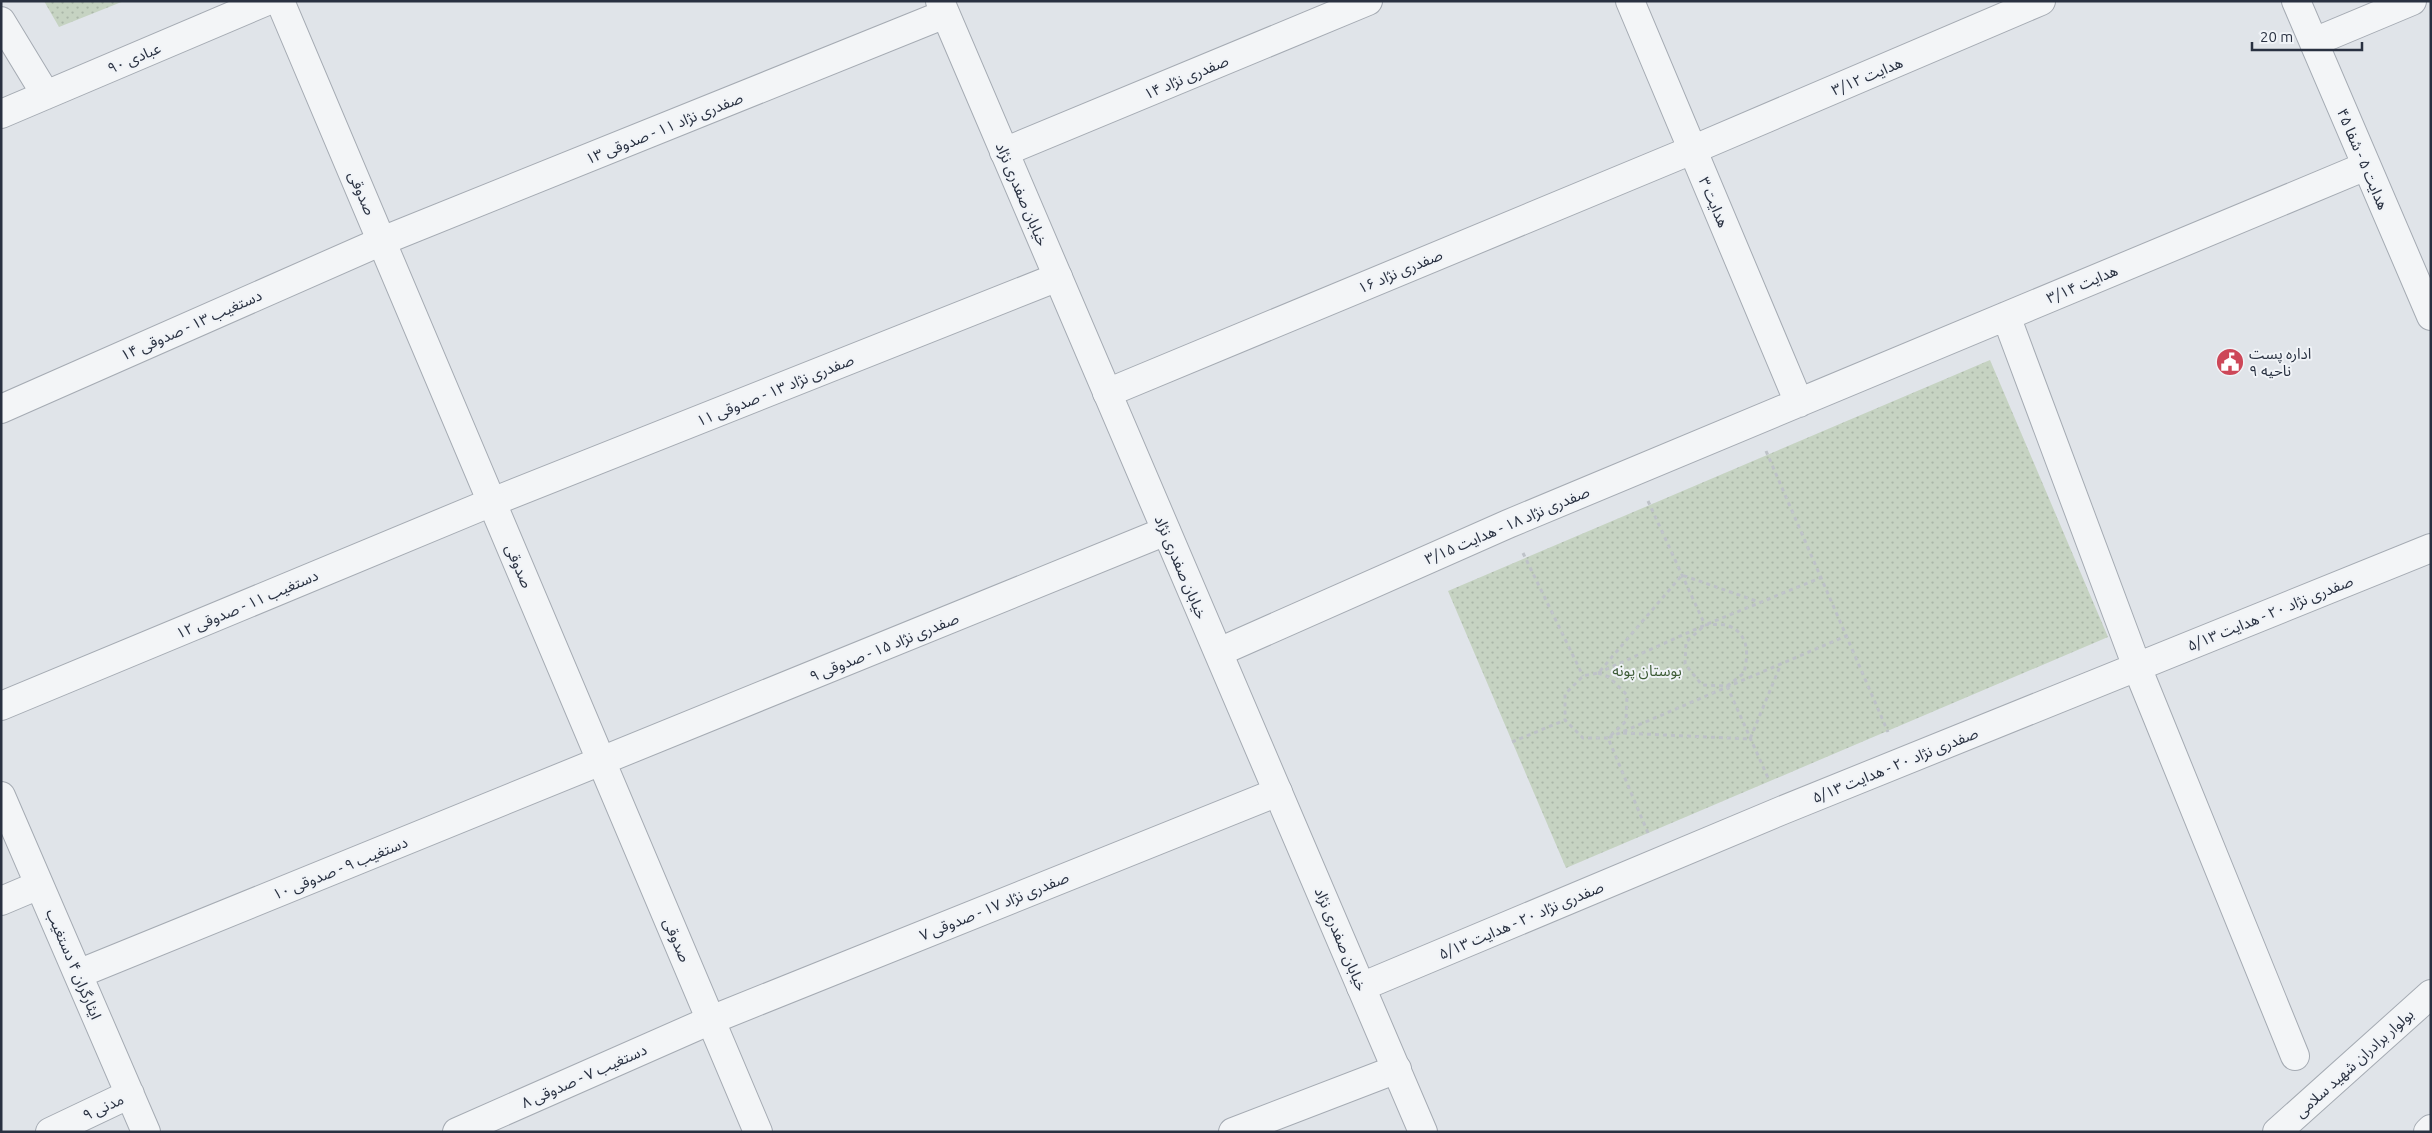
<svg xmlns="http://www.w3.org/2000/svg" width="2432" height="1133" font-family="Ubuntu,'Noto Sans Arabic',sans-serif">
  <defs>
    <pattern id="park-dots" width="8" height="8" patternUnits="userSpaceOnUse" patternTransform="scale(1.25)"><rect width="8" height="8" fill="#c6d3c2"/><path d="M2 2h.1M6 6h.1" fill="none" stroke="#aab6a8" stroke-width="1.8" stroke-linecap="round"/></pattern>
  </defs>
  <rect width="100%" height="100%" fill="#e0e4e9"/>
  <path fill="url(#park-dots)" d="M44,1H124L59,27Z
    M1990,360L2108,637L1566,868L1448,591Z"/>
  <g fill="none" stroke-linecap="round" stroke-linejoin="round">
    <defs>
      <path id="minor" d="M1630,1L1799,403
        M2296,1L2431,316
        M1,21L46,95
        M2314,42L2412,1
        M1,114L267,1
        M1004,152L1368,1
        M2006,316L2137,667L2295,1056
        M1107,393L1692,150L2041,1
        M1,409L382,241L945,14
        M1219,652L1508,524L2366,166
        M1,706L492,502L1058,277
        M1,796L146,1132
        M1,901L39,885
        M78,974L1166,531
        M1361,987L1783,810L2431,548
        M50,1132L130,1094
        M457,1132L711,1020L1278,792
        M1233,1132L1397,1069"/>
      <path id="tertiary" d="M280,1L758,1132
        M940,1L1423,1132
        M2277,1132L2431,994
        M2428,1132L2431,1129"/>
    </defs>
    <use href="#minor" stroke="#a5abb3" stroke-width="30"/>
    <use href="#tertiary" stroke="#a5abb3" stroke-width="30"/>
    <path stroke="#bec2c8" stroke-width="3" stroke-dasharray="4 4" stroke-linecap="butt" d="M1766,451L1888,732
      M1648,501L1705,625
      M1523,553L1583,676
      M1705,625C1712,625 1723,623 1729,626C1750,635 1748,655 1744,673L1727,686L1702,685L1685,664L1686,642Z
      M1600,671L1682,575L1759,602
      M1598,673L1705,625L1820,578
      M1598,673L1609,677L1627,695L1626,721L1608,738H1583L1565,720V694L1583,676Z
      M1727,686L1769,780
      M1623,733L1750,739L1781,664
      M1512,742L1565,720
      M1648,833L1608,738L1846,636"/>
    <use href="#minor" stroke="#f3f5f7" stroke-width="28"/>
    <use href="#tertiary" stroke="#f3f5f7" stroke-width="28"/>
  </g>
  <defs>
    <symbol id="civic-disc" viewBox="-11 -11 22 22"><circle r="9.5" fill="#cd4758" stroke="#f0f3f7"/><path d="M-.6-6.5H3V-4.5H.6V-3L4-1V1h2V6H-6V1h2V-1L-.6-3ZM-1.2 2.5V6h2.4V2.5Z" fill="#fff"/></symbol>
  </defs>
  <g fill-rule="evenodd">
    <use href="#civic-disc" x="2214" y="346" width="32" height="32"/>
  </g>
  <g text-anchor="middle" dominant-baseline="central" stroke-width="4" stroke-linejoin="round" paint-order="stroke">
    <g font-size="15" fill="#293141" stroke="#f0f3f7">
      <text transform="translate(134 58) rotate(-23)">عبادی ۹۰</text>
      <text transform="translate(1867 76) rotate(-23)">هدایت ۳/۱۲</text>
      <text transform="translate(1186 77) rotate(-23)">صفدری نژاد ۱۴</text>
      <text transform="translate(664 128) rotate(-22)">صفدری نژاد ۱۱ - صدوقی ۱۳</text>
      <text transform="translate(2363 159) rotate(67)">هدایت ۵ - شفا ۴۵</text>
      <text transform="translate(362 193) rotate(67)">صدوقی</text>
      <text transform="translate(1022 194) rotate(67)">خیابان صفدری نژاد</text>
      <text transform="translate(1714 202) rotate(67)">هدایت ۳</text>
      <text transform="translate(1400 271) rotate(-23)">صفدری نژاد ۱۶</text>
      <text transform="translate(2082 284) rotate(-23)">هدایت ۳/۱۴</text>
      <text transform="translate(191 325) rotate(-24)">دستغیب ۱۳ - صدوقی ۱۴</text>
      <text transform="translate(775 390) rotate(-22)">صفدری نژاد ۱۳ - صدوقی ۱۱</text>
      <text transform="translate(1507 525) rotate(-23)">صفدری نژاد ۱۸ - هدایت ۳/۱۵</text>
      <text transform="translate(519 566) rotate(67)">صدوقی</text>
      <text transform="translate(1181 567) rotate(67)">خیابان صفدری نژاد</text>
      <text transform="translate(247 604) rotate(-23)">دستغیب ۱۱ - صدوقی ۱۲</text>
      <text transform="translate(2270 613) rotate(-22)">صفدری نژاد ۲۰ - هدایت ۵/۱۳</text>
      <text transform="translate(884 647) rotate(-22)">صفدری نژاد ۱۵ - صدوقی ۹</text>
      <text transform="translate(1895 765) rotate(-22)">صفدری نژاد ۲۰ - هدایت ۵/۱۳</text>
      <text transform="translate(340 868) rotate(-22)">دستغیب ۹ - صدوقی ۱۰</text>
      <text transform="translate(994 906) rotate(-22)">صفدری نژاد ۱۷ - صدوقی ۷</text>
      <text transform="translate(1521 920) rotate(-23)">صفدری نژاد ۲۰ - هدایت ۵/۱۳</text>
      <text transform="translate(1341 939) rotate(67)">خیابان صفدری نژاد</text>
      <text transform="translate(677 940) rotate(67)">صدوقی</text>
      <text transform="translate(74 964) rotate(67)">ایثارگران ۴ دستغیب</text>
      <text transform="translate(2354 1063) rotate(-42)">بولوار برادران شهید سلامی</text>
      <text transform="translate(584 1076) rotate(-24)">دستغیب ۷ - صدوقی ۸</text>
      <text transform="translate(103 1107) rotate(-25)">مدنی ۹</text>
    </g>
    <g font-size="15" fill="#293141" stroke="#f0f3f7" text-anchor="start">
      <text x="2249" y="353">اداره پست<tspan x="2249" dy="17">ناحیه ۹</tspan></text>
    </g>
    <g font-size="15" fill="#3d5c36" stroke="#f0f3f7">
      <text x="1647" y="670">بوستان پونه</text>
    </g>
  </g>
  <rect width="2432" height="1133" fill="none" stroke="#293141" stroke-width="5"/>
  <path d="M2252 42v8h110v-8" fill="none" stroke="#293141" stroke-width="2.5"/>
  <text x="2260" y="42" font-size="15" fill="#293141" stroke="#f0f3f7" stroke-width="4" paint-order="stroke">20 m</text>
</svg>
